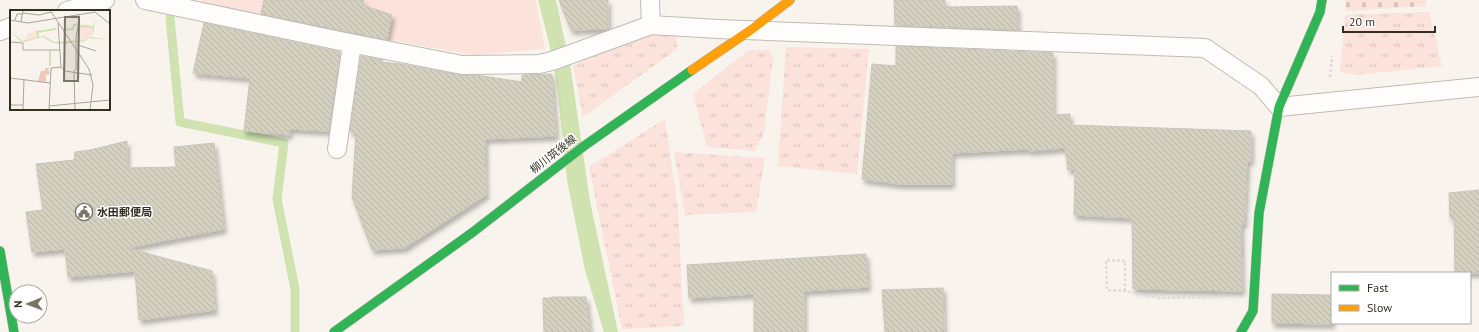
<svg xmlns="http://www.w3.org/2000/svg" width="1479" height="332" font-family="'PT Sans','Noto Sans JP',sans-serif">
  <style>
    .grass { fill: url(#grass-tufts) }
    .cemetery { fill: url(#cemetery-stones) }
    .green { fill: #fbe2da }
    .water { fill: #cfe2b0 }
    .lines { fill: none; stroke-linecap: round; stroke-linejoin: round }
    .stream { stroke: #cfe2b0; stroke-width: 9 }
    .building { fill: url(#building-back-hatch); stroke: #c8c5bc; filter: url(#shadow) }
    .lane-casing { stroke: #c0bbb3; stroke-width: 20 }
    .fast-casing { stroke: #c0bbb3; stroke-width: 10 }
    .slow-casing { stroke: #c0bbb3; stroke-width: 10 }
    .path { stroke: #dedcd9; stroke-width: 2.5; stroke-dasharray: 3 2; stroke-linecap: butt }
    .lane { stroke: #fefdfc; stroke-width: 18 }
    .fast { stroke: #30b455; stroke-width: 9 }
    .slow { stroke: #ff9f0a; stroke-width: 9 }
    .labels { text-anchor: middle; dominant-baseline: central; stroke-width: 3; stroke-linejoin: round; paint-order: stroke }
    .street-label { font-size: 11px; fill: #352e21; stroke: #fff }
    .poi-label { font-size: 11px; font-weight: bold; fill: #352e21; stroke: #fff; text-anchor: start }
    .inset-river { fill: none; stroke: #cfe2b0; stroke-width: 2 }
    .inset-road { fill: none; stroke: #aaa59b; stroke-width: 1 }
    .view { fill: #797368; fill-opacity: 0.15; stroke: #797368; stroke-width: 2 }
    .inset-edge { fill: none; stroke: #352e21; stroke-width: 2 }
  </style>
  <defs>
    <pattern id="grass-tufts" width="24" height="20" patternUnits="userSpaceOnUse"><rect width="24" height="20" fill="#fbe2da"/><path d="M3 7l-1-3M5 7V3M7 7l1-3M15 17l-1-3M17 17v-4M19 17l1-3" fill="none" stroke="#d8c2bb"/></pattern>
    <pattern id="cemetery-stones" width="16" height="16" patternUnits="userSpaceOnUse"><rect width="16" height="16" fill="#fbe2da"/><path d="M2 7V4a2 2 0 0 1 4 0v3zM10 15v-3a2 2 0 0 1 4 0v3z" fill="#d8c2bb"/></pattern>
    <pattern id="building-back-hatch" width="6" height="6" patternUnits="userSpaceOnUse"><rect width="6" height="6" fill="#d5d1c0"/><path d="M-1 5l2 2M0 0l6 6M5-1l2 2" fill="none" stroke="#b7b4a5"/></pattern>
    <filter id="shadow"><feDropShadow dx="2.5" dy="4.5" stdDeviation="2" flood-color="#0004"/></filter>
  </defs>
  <rect width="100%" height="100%" fill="#f8f4ed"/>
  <path class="grass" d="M1429,12L1442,66L1355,75L1340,72L1345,15Z
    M652,32H677V49L583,117L573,66L608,48Z
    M786,47L869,49L857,174L778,166Z
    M749,50H770L773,59L764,133L755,151L707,147L693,95L709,81Z
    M665,119L678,210L684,326L622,329L589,167Z
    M674,152L765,158L756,212L685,215Z"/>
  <path class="cemetery" d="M1345,0H1426V6L1346,11Z"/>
  <path class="green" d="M202,0H536L545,49L472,55L202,5Z"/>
  <path class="water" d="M538,0H556L571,70L590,201L618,332H604L585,270L567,180L557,86L549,43Z"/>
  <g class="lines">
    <path class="stream" d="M170,18L180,122L284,143L277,199L295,289V331"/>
  </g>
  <path class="building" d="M264,0H364L362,5L392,15L387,40L261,14Z
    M559,0H608V29L571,30Z
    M894,0H945V7L1017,6L1018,30L895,25Z
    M204,23L340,52L329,131L289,129L290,135L244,131L250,78L193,73Z
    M896,46L1053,53V115L1070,114V125L1251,131V161H1247L1244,224H1241L1242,291L1133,289L1132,218L1074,215L1075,169L1068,170L1065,148L1029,151L1028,149L952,153V184H899L862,179L872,64L896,66Z
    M361,56L383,60L382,62L401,64L460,75H476L522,82V75L552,74L556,136L485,139L486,195L404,248L372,250L352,197L356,132H350Z
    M127,141V168L176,167L174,147L214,143L224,229L127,248L212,271L215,310L139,320L135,271L68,277L65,249L32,252L26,212L43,210L36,164L74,160L75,152L90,150Z
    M1479,190V273H1455L1454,218H1450L1449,193Z
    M866,254L868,287L804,291V332H754V294L689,298L687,265Z
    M943,288L944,332H885L882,290Z
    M1272,294L1332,295V324L1272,323Z
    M552,297H586L590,332H544L543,298H550Z"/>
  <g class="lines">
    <defs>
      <path id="lane" d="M145,0L340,41L462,65L539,64L552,61L651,25L718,29L1205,48L1261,86L1279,107L1479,87
        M650,0L651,25
        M67,11L105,0
        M0,31L11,27
        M337,149L352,44"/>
      <path id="fast" d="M0,251L14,332
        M334,332L473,232L584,146L692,70
        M1241,332L1253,311L1259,213L1279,107L1320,12L1322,0"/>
      <path id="slow" d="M692,70L752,29L790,0"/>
    </defs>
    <use href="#lane" class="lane-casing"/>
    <use href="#fast" class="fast-casing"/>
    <use href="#slow" class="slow-casing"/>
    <path class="path" d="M1330,77L1332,56
      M1125,291V261L1106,260L1107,290L1125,291L1160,298L1227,297"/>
    <use href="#lane" class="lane"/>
    <use href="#fast" class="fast"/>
    <use href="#slow" class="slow"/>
  </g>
  <defs>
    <symbol id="civic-ring" viewBox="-11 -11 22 22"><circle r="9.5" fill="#fff" stroke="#797368" stroke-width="1.5"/><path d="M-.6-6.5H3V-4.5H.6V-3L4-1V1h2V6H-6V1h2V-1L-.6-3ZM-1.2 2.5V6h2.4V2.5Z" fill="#797368"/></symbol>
  </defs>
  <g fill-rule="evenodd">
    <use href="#civic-ring" x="74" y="202" width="20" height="20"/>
  </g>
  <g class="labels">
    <g class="street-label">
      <text transform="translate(553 154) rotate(-38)">柳川筑後線</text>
    </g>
    <g class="poi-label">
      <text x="97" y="212">水田郵便局</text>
    </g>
  </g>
  <g transform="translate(10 10)">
    <rect width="100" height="100" fill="#f8f4ed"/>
    <path d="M26,17L28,27L15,31L17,23L25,22Z" fill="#fbe2da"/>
    <path d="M35,58H40L38,59L40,64L36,65V72L28,71L31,61H35Z" fill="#f2c6b9"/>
    <path d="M75,14L82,18L81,27L67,31L69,16Z" fill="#fbe2da"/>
    <path d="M100,5L85,8L84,20L81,27L100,30L78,28L75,31L53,34L43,33L33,27L13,32L10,31L0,20L12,31L34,26L44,32L75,30L76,28L81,27L85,8Z" fill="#cfe2b0"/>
    <path class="inset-river" d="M70,16L84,17M55,20L63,19L64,15L68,14M28,27L27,22L46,19M40,56V41"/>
    <path class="inset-road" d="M40,0L79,59L83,75L80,100M85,2L100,14M13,3L29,5L41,2M0,10L18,13L85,2M5,10L7,4H13M11,12L13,0M48,13L51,57M0,32L13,33V40H50M68,35L86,41M0,68L40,73M0,95H13M39,96L100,90M13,100L14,69M39,100L41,58L51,57L55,61L82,65M65,100L64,62L66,59V27L69,12L68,5"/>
    <path class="view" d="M55,7H69L68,71H54Z"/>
    <rect width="100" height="100" class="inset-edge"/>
  </g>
  <rect x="1331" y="272" width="140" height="52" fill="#ffffff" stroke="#aeaba6"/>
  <rect x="1339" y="285" width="20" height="6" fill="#30b455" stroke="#aeaba6"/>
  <text x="1367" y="292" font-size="12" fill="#352e21">Fast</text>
  <rect x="1339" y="305" width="20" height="6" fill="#ff9f0a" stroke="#aeaba6"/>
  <text x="1367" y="312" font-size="12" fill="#352e21">Slow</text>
  <g transform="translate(28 304) rotate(269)"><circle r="19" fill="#ffffff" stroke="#aeaba6"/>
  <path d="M0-3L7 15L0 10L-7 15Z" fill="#797368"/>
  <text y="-6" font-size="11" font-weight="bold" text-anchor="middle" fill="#352e21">N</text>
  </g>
  <path d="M1343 26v6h92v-6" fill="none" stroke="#352e21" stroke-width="2"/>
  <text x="1349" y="26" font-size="12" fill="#352e21" stroke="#ffffff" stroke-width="3" paint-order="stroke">20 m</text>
</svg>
